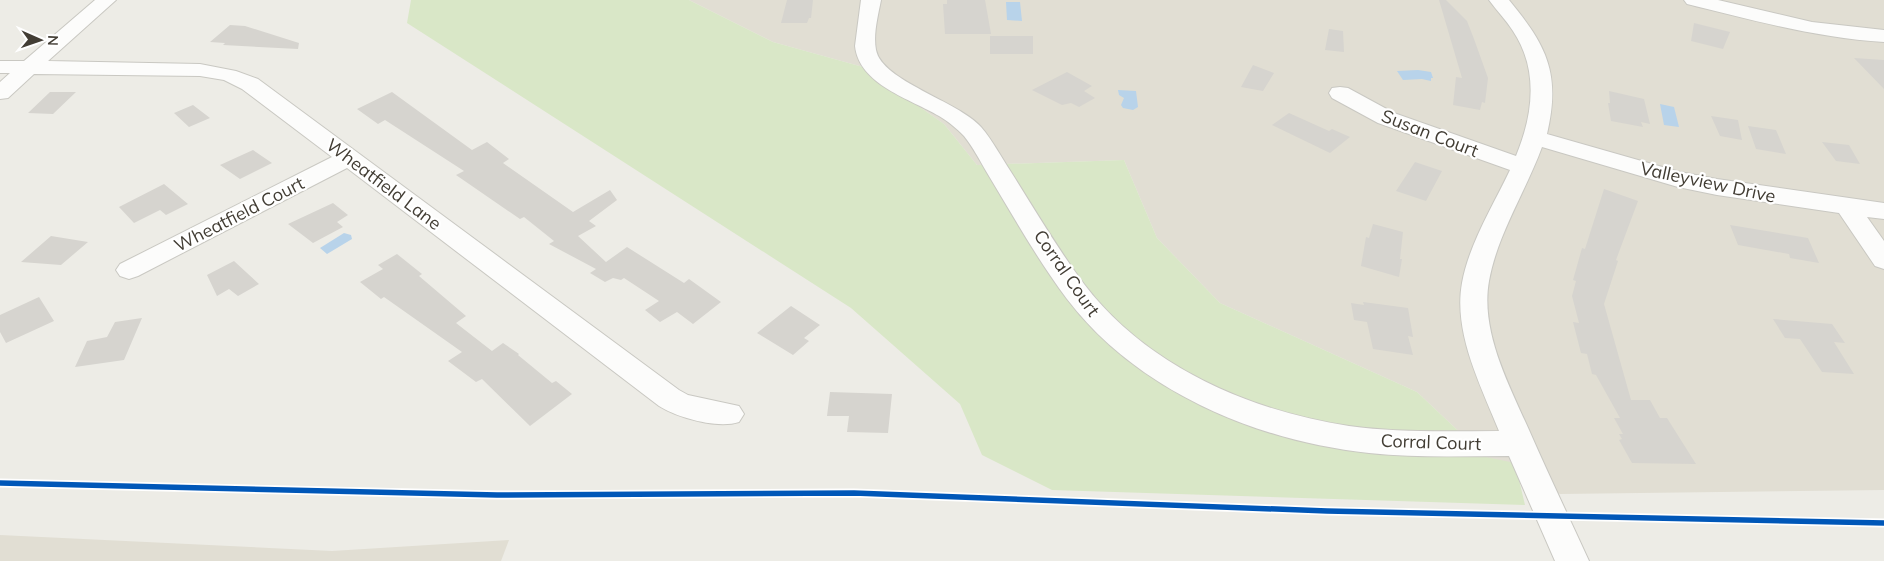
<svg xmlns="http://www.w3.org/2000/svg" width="1884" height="561" font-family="Mulish,sans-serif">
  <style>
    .residential { fill: #e1ded3 }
    .green { fill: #d9e7c7 }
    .water { fill: #b8d3ea }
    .building { fill: #d6d4cf }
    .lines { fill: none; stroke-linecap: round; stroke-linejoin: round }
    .minor-casing { stroke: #c9c8c2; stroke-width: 2 }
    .minor { fill: #fcfcfb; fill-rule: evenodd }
    .cycleway-casing { stroke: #fff; stroke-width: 9 }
    .cycleway { stroke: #0057b8; stroke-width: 5.5 }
    .labels { text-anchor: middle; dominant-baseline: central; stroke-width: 4.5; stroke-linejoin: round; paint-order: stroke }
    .street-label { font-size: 18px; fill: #423d34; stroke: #fff }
  </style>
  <rect width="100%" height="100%" fill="#edece6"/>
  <path class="residential" d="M689,0H1884V490L1560,494L1486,457L1417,392L1220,303L1157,238L1124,160L977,165L944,124L863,67L773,42Z
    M0,535L332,551L509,540L501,561H0Z"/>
  <path class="green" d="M411,0H689L773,42L863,67L944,124L977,165L1124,160L1157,238L1220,303L1417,392L1486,457L1515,463L1525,505L1052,490L982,455L960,404L851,308L407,23Z"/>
  <path class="water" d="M1006,2H1020L1022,21L1007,20Z
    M1418,70L1431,72L1433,78H1431V81L1422,79L1403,80L1397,71Z
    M1118,90L1136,91L1138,107L1133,110L1123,108L1121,105L1124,98L1119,95Z
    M1660,104L1674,107L1679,127L1664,125Z
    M344,233L351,235L352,239L327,254L320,248Z"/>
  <path class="building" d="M787,0H813L811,18H809L807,23H781Z
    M947,0H985L991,34H945L943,4H947Z
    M1439,0H1446L1467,21L1474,39L1488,78L1485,103L1482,102L1480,110L1453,105L1456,77L1462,78Z
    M1694,23L1730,32L1723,49L1691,41Z
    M230,25L245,26L299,43L298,49L223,45L225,43L210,42Z
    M1329,29L1343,31L1344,52L1325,50Z
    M990,36H1033V54H990Z
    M1854,58L1884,60V89Z
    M1253,65L1274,73L1263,91L1241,87Z
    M1067,72L1092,86L1084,91L1095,98L1079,107L1071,103L1062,105L1032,90Z
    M1609,91L1644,99L1650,124L1641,122L1643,127L1611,121L1608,103H1610Z
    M50,92H76L53,114L28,113Z
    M392,92L472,150L487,142L509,159L503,163L573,212L610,190L617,200L589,221L596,226L578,236L606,262L627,247L684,283L689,279L721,302L693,324L677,312L660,322L645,310L659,301L624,278L621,280L613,278L605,282L590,273L596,269L549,244L554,241L524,217L520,219L456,175L464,171L385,120L378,124L357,109Z
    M193,105L210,118L189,127L174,113Z
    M1289,113L1329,131L1332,129L1350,137L1330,153L1272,125Z
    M1711,116L1738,120L1742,140L1720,136Z
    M1748,126L1776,130L1786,154L1756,149Z
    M1822,142L1849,145L1860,164L1836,161Z
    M253,150L272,163L240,179L220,165Z
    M1415,162L1442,171L1426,201L1396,191Z
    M164,184L188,204L166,215L160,210L134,223L119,207Z
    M1604,189L1638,201L1616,260L1618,261L1604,304L1631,400H1650L1660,418H1667L1696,464L1632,463L1619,440L1622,439L1619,434H1623L1614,418H1620L1596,375L1592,374L1587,354L1581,353L1573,322L1579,323L1572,296L1576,281L1573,280L1582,248L1585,249Z
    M333,203L348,215L337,222L343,227L313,243L288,224Z
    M1373,224L1403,232L1400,259H1402L1399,277L1361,266L1366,237L1369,238Z
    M1730,225L1808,238L1819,263L1790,258L1789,254L1738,245Z
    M51,236L88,242L61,265L21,262Z
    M397,254L422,274L419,276L466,316L456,323L492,351L503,343L519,354L518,355L552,383L556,381L572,394L530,426L482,379L476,382L448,361L462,352L384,297L381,299L360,282L383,269L378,265Z
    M234,261L259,284L238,296L229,289L217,296L207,275Z
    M39,297L54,321L6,343L0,332V315Z
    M1363,302L1408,308L1413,337L1408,336L1413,355L1373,349L1367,322L1354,320L1351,303L1364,305Z
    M791,306L820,325L804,338L809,341L793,355L757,333Z
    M142,318L124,360L75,367L87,341L107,337L115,322Z
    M1773,319L1832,324L1845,343L1834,342L1854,374L1822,372L1800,339L1785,338Z
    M830,392L892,394L888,433L847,432L849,416H827Z"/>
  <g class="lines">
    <defs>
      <path id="minor" d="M95,0H116L48,61L200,64L236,71L258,79L679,390L688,395L739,406L744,414L739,422C718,429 678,418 659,406L347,168L138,276L129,279L120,276L116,270L120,264L332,157L242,89L224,80L200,76L34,74L8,98L0,99V82L10,73H0V61H24Z
        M861,0H881C878,16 873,34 876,50C882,81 958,101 981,127C993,141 1001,157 1011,172C1035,210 1057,248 1084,284C1146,366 1250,411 1349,426C1399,433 1449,431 1499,431C1481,386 1453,333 1462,283C1469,244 1493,206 1510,170L1378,123L1332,98L1329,93L1332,88L1340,87L1348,88L1394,113L1516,156C1533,115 1539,70 1513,31C1506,20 1497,11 1489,0H1509C1547,46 1561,74 1547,134L1680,172L1717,179L1884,203V219L1867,217L1884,241V269L1875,266L1839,213L1717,195L1678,187L1542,147C1526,191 1497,235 1489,281C1480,331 1509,385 1529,430C1548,474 1569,517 1589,561H1555L1509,456C1463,456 1416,458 1369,453C1257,441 1137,391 1067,299C1037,259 1012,214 986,171C979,159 973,147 964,136C956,128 949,122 939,116C911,99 859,85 855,46Z
        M1684,0H1718L1812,22L1884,30V42C1817,38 1752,20 1687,4Z"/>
    </defs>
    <use href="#minor" class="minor-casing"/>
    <use href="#minor" class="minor"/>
    <defs>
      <path id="cycleway" d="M0,483L497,495L854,493L1327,511L1884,523"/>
    </defs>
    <use href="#cycleway" class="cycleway-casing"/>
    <use href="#cycleway" class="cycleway"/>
  </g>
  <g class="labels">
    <g class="street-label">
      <text transform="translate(1430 133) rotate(21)">Susan Court</text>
      <text transform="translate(1708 182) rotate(12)">Valleyview Drive</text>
      <text transform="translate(384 184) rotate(37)">Wheatfield Lane</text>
      <text transform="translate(239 214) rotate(-27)">Wheatfield Court</text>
      <text transform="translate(1067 273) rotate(55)">Corral Court</text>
      <text transform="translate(1431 442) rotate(2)">Corral Court</text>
    </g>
  </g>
  <g transform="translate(40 40) rotate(92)" stroke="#ffffff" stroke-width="4" paint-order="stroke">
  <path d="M0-4L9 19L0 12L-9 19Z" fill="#423d34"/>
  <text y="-8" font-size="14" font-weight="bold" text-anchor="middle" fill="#423d34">N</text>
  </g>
</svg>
